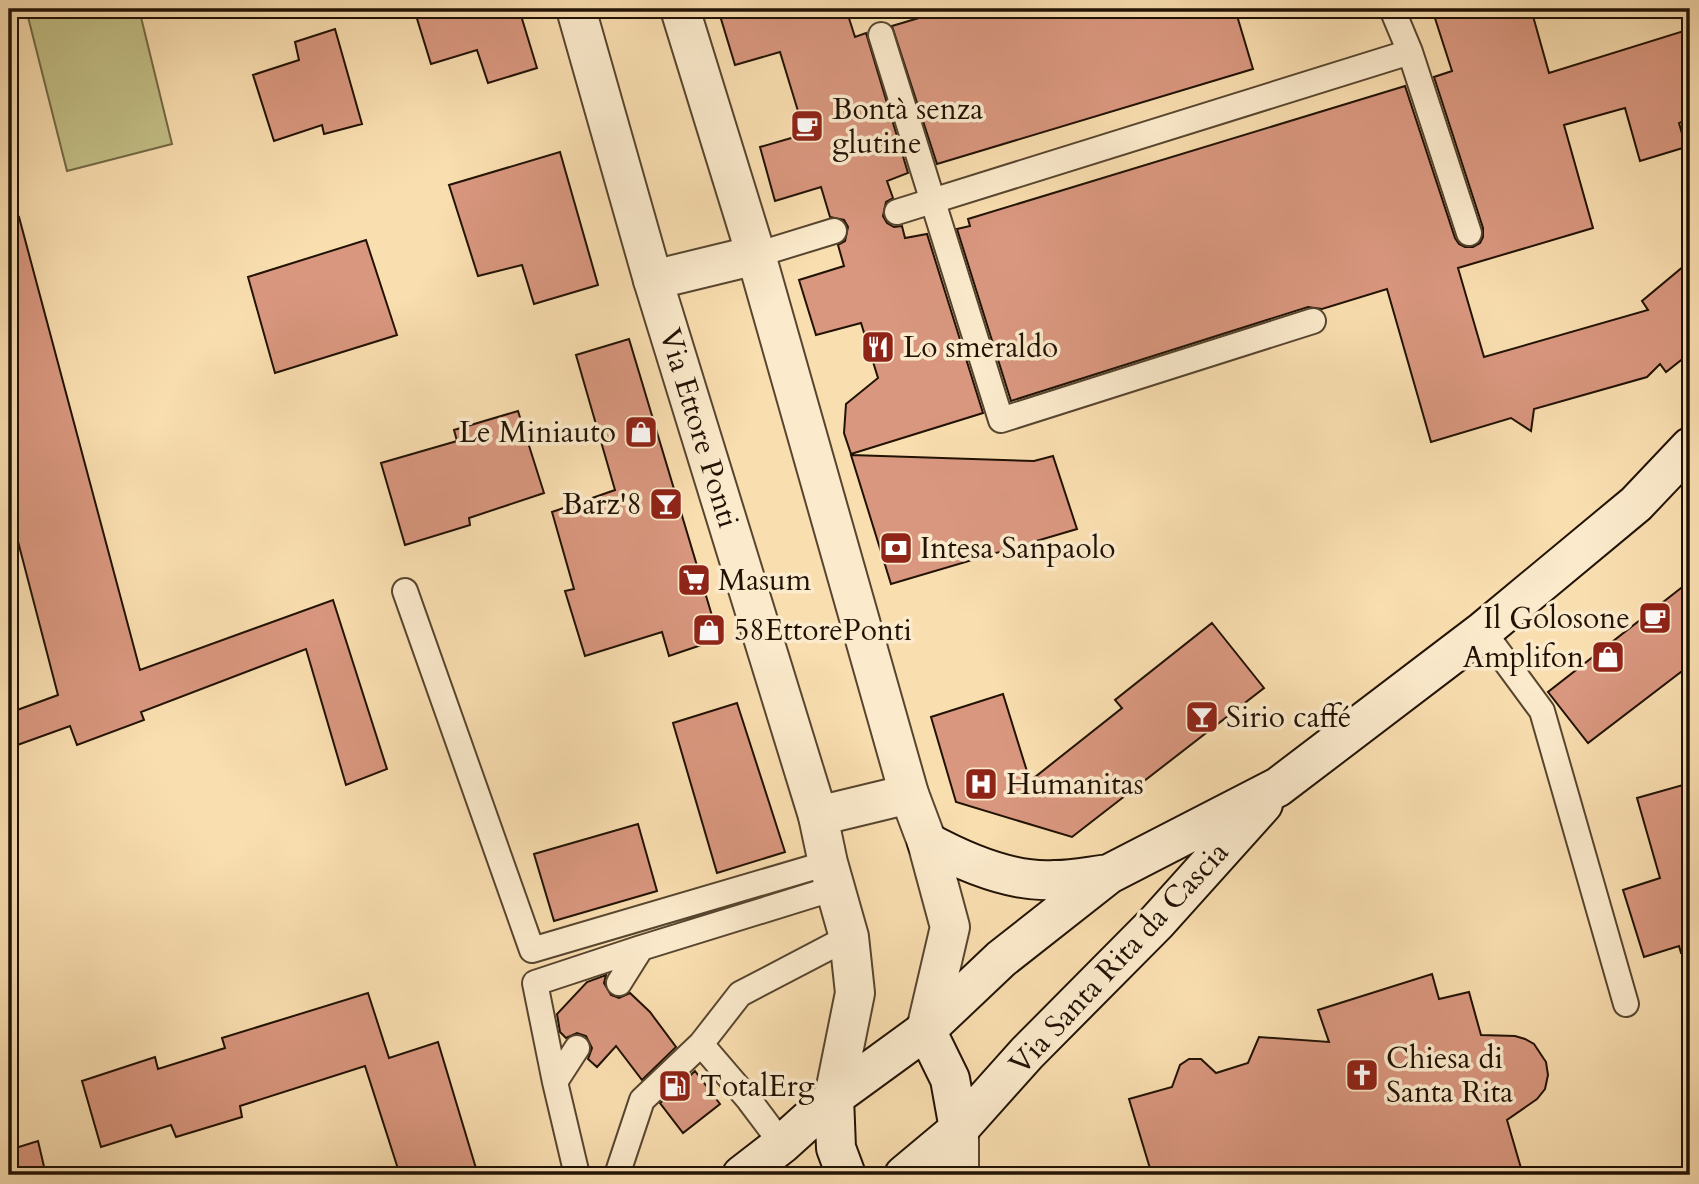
<svg xmlns="http://www.w3.org/2000/svg" width="1699" height="1184" font-family="Cardo,serif">
  <style>
    .green { fill: #c3c087; stroke: #726946; stroke-width: 2 }
    .building { fill: #d9977f; stroke: #211204; stroke-width: 2 }
    .lines { fill: none; stroke-linecap: round; stroke-linejoin: round }
    .service-casing { stroke: #57452f; stroke-width: 28 }
    .minor-casing { stroke: #57452f; stroke-width: 42 }
    .tertiary-casing { stroke: #57452f; stroke-width: 42 }
    .secondary-casing { stroke: #211204; stroke-width: 42 }
    .service { stroke: #fbeacc; stroke-width: 24 }
    .minor { stroke: #fbeacc; stroke-width: 38 }
    .tertiary { stroke: #fbeacc; stroke-width: 38 }
    .secondary { stroke: #fbeacc; stroke-width: 38 }
    .labels { text-anchor: middle; dominant-baseline: central; stroke-width: 7; stroke-linejoin: round; paint-order: stroke }
    .poi-label { font-size: 30px; fill: #211204; stroke: #fbeacc; text-anchor: start }
    .street-label { font-size: 30px; fill: #211204; stroke: #fbeacc }
  </style>
  <rect width="100%" height="100%" fill="#f9deb0"/>
  <filter id="stains"><feTurbulence type="fractalNoise" baseFrequency=".00286" numOctaves="4"/><feColorMatrix values="0 0 0 0 .2 0 0 0 0 .09 0 0 0 0 .02 0 0 0 .5 -.17"/></filter>
  <radialGradient id="worn" r=".72"><stop offset=".6" stop-color="#630" stop-opacity="0"/><stop offset="1" stop-color="#630" stop-opacity=".3"/></radialGradient>
  <path class="green" d="M26,9H139L172,144L67,171Z"/>
  <path class="building" d="M414,9H519L537,68L488,83L477,50L431,64Z
    M718,9H846L855,37L866,33L908,173L887,181L893,198L886,202L883,216L887,223L894,227L902,226L905,238L927,234L983,413L851,454L844,433L846,404L878,378L861,323L816,335L799,280L844,266L838,245L845,241L848,227L844,220L830,217L821,187L775,201L760,147L805,134L780,52L735,65Z
    M949,9H1235L1253,69L937,164L892,26Z
    M1432,9H1531L1549,73L1690,29V119L1679,123L1686,147L1640,161L1625,108L1564,125L1593,228L1458,268L1484,357L1648,310L1642,301L1690,261V353L1666,372L1660,364L1647,377L1534,409L1531,431L1511,418L1431,442L1387,289L1322,309L1308,307L1011,401L957,229L970,226L968,219L1405,86L1455,238L1459,244L1465,247H1473L1480,243L1483,237V228L1434,77L1452,71Z
    M335,29L362,124L324,134L322,125L274,141L253,75L299,60L295,42Z
    M560,152L598,285L534,304L522,265L478,276L449,185Z
    M19,217L140,670L333,600L387,769L346,785L306,649L141,712L144,720L77,745L70,726L9,748V713L58,695L9,507V219Z
    M366,240L397,335L275,373L248,277Z
    M629,339L719,639L669,656L662,632L585,656L565,591L574,589L552,512L615,490L576,355Z
    M518,411L544,493L469,518L470,525L405,545L381,463L457,441L454,430Z
    M851,455L1034,461L1053,456L1077,529L891,584Z
    M1690,581V665L1588,743L1548,692Z
    M1212,623L1264,688L1072,837L956,802L931,717L1003,694L1030,781L1122,708L1115,700Z
    M737,703L785,852L717,873L673,723Z
    M1690,783V952L1681,953L1679,946L1644,957L1623,890L1660,878L1637,798Z
    M638,824L657,891L554,921L534,854Z
    M1432,974L1439,999L1469,992L1481,1035L1515,1036L1525,1039L1534,1044L1546,1062L1548,1075L1545,1089L1537,1099L1507,1120L1523,1175H1152L1129,1099L1172,1087L1180,1065L1189,1059H1201L1216,1073L1248,1063L1259,1037L1329,1042L1318,1010Z
    M606,975L604,983L611,995L619,998L630,993L650,1012L676,1047L642,1080L616,1046L597,1067L588,1059L592,1048L586,1036L577,1033L566,1038L560,1032L557,1014L587,982Z
    M368,993L389,1058L438,1042L478,1175H400L365,1066L240,1106L242,1117L176,1137L171,1125L101,1147L82,1081L155,1057L158,1069L225,1048L222,1038Z
    M695,1071L720,1104L683,1133L660,1103Z
    M38,1141L46,1175H9V1150Z"/>
  <g class="lines">
    <defs>
      <path id="service" d="M1392,9L1410,52L1469,233
        M881,35L1001,420L1313,321
        M897,212L1410,52
        M756,255L834,231
        M405,591L532,950L828,863
        M1483,631L1542,711L1626,1004
        M619,983L641,948L835,888
        M701,1044L749,1100L782,1144
        M577,1048L555,1082L577,1175
        M555,1082L535,983L641,948
        M617,1175L642,1100L701,1044L740,994L849,937"/>
      <path id="minor" d="M653,280L756,255
        M818,816L909,794"/>
      <path id="tertiary" d="M576,9L653,280L818,816L828,863L849,937L855,993L834,1097
        M680,9L756,255L909,794L927,842L950,927L926,1030
        M959,1129V1175"/>
      <path id="secondary" d="M927,842C964,862 1012,883 1055,880C1073,880 1091,876 1109,874
        M926,1030L950,1079L959,1129
        M834,1097L836,1148L846,1175
        M742,1175L782,1144L834,1097L926,1030L1001,959L1109,874L1278,787L1483,631L1636,504L1690,447
        M904,1175L959,1129L1027,1053L1157,922L1263,804"/>
    </defs>
    <use href="#service" class="service-casing"/>
    <use href="#minor" class="minor-casing"/>
    <use href="#tertiary" class="tertiary-casing"/>
    <use href="#secondary" class="secondary-casing"/>
    <use href="#service" class="service"/>
    <use href="#minor" class="minor"/>
    <use href="#tertiary" class="tertiary"/>
    <use href="#secondary" class="secondary"/>
  </g>
  <defs>
    <symbol id="cafe-square" viewBox="-11 -11 22 22"><rect x="-9" y="-9" width="18" height="18" rx="4" fill="#8f2418" stroke="#fbeacc"/><path d="M-5.5-4.5H6V0H3Q3 3.5 0 3.5H-2.5Q-5.5 3.5-5.5 0ZM3-3.2v2h1.7v-2ZM-6 4.5H4V6H-6Z" fill="#fff"/></symbol>
    <symbol id="restaurant-square" viewBox="-11 -11 22 22"><rect x="-9" y="-9" width="18" height="18" rx="4" fill="#8f2418" stroke="#fbeacc"/><path d="M-5-6h1v4h1v-4h1v4h1v-4h1v5L-1.5 .5V6h-2V.5L-5-1ZM5-6V6H3V1.5H1.5Q1.5-4 5-6Z" fill="#fff"/></symbol>
    <symbol id="shop-square" viewBox="-11 -11 22 22"><rect x="-9" y="-9" width="18" height="18" rx="4" fill="#8f2418" stroke="#fbeacc"/><path d="M-5-2.5h2.3a2.7 3.5 0 0 1 5.4 0H5L5.5 6h-11ZM-1.5-2.5h3a1.5 2.3 0 0 0-3 0Z" fill="#fff"/></symbol>
    <symbol id="bar-square" viewBox="-11 -11 22 22"><rect x="-9" y="-9" width="18" height="18" rx="4" fill="#8f2418" stroke="#fbeacc"/><path d="M-6-5H6L.8 .8V4.5H3.5V6h-7V4.5H-.8V.8Z" fill="#fff"/></symbol>
    <symbol id="bank-square" viewBox="-11 -11 22 22"><rect x="-9" y="-9" width="18" height="18" rx="4" fill="#8f2418" stroke="#fbeacc"/><path d="M-6-4H6V4H-6ZM0-2.3a2.3 2.3 0 1 0 0 4.6a2.3 2.3 0 1 0 0-4.6Z" fill="#fff"/></symbol>
    <symbol id="supermarket-square" viewBox="-11 -11 22 22"><rect x="-9" y="-9" width="18" height="18" rx="4" fill="#8f2418" stroke="#fbeacc"/><path d="M-6-5.5h2.5l.6 2H6L4.5 2H-2.5L-4.4-4H-6ZM-1.5 3.2a1.3 1.3 0 1 0 .1 0ZM3 3.2a1.3 1.3 0 1 0 .1 0Z" fill="#fff"/></symbol>
    <symbol id="hospital-square" viewBox="-11 -11 22 22"><rect x="-9" y="-9" width="18" height="18" rx="4" fill="#8f2418" stroke="#fbeacc"/><path d="M-5-5h3v3.5h4V-5h3V5h-3V1.5h-4V5h-3Z" fill="#fff"/></symbol>
    <symbol id="church-square" viewBox="-11 -11 22 22"><rect x="-9" y="-9" width="18" height="18" rx="4" fill="#8f2418" stroke="#fbeacc"/><path d="M-1.2-6h2.4v3.5h3.3v2.4h-3.3V6h-2.4V-.1h-3.3v-2.4h3.3Z" fill="#fff"/></symbol>
    <symbol id="fuel-square" viewBox="-11 -11 22 22"><rect x="-9" y="-9" width="18" height="18" rx="4" fill="#8f2418" stroke="#fbeacc"/><path d="M-5.5-6h7V0h2V4h1.3V-2.5L3-4.5l.8-.8L6-3V5H2.5V1h-1V6h-7ZM-4.2-4.7v3.2H.2V-4.7Z" fill="#fff"/></symbol>
  </defs>
  <g fill-rule="evenodd">
    <use href="#cafe-square" x="788" y="107" width="38" height="38"/>
    <use href="#restaurant-square" x="859" y="328" width="38" height="38"/>
    <use href="#shop-square" x="622" y="413" width="38" height="38"/>
    <use href="#bar-square" x="647" y="485" width="38" height="38"/>
    <use href="#bank-square" x="877" y="529" width="38" height="38"/>
    <use href="#supermarket-square" x="675" y="561" width="38" height="38"/>
    <use href="#cafe-square" x="1636" y="599" width="38" height="38"/>
    <use href="#shop-square" x="690" y="611" width="38" height="38"/>
    <use href="#shop-square" x="1589" y="638" width="38" height="38"/>
    <use href="#bar-square" x="1183" y="698" width="38" height="38"/>
    <use href="#hospital-square" x="962" y="765" width="38" height="38"/>
    <use href="#church-square" x="1343" y="1056" width="38" height="38"/>
    <use href="#fuel-square" x="656" y="1067" width="38" height="38"/>
  </g>
  <g class="labels">
    <g class="poi-label">
      <text x="832" y="109">Bontà senza<tspan x="832" dy="34">glutine</tspan></text>
      <text x="903" y="347">Lo smeraldo</text>
      <text x="616" y="432" text-anchor="end">Le Miniauto</text>
      <text x="642" y="504" text-anchor="end">Barz'8</text>
      <text x="920" y="548">Intesa Sanpaolo</text>
      <text x="718" y="580">Masum</text>
      <text x="1630" y="618" text-anchor="end">Il Golosone</text>
      <text x="734" y="630">58EttorePonti</text>
      <text x="1584" y="657" text-anchor="end">Amplifon</text>
      <text x="1226" y="717">Sirio caffé</text>
      <text x="1006" y="784">Humanitas</text>
      <text x="1386" y="1058">Chiesa di<tspan x="1386" dy="34">Santa Rita</tspan></text>
      <text x="700" y="1086">TotalErg</text>
    </g>
    <g class="street-label">
      <text transform="translate(699 428) rotate(73)">Via Ettore Ponti</text>
      <text transform="translate(1119 958) rotate(-47)">Via Santa Rita da Cascia</text>
    </g>
  </g>
  <rect width="1699" height="1184" fill="none" stroke="#f9deb0" stroke-width="35"/>
  <rect x="10" y="10" width="1678" height="1163" fill="none" stroke="#211204" stroke-width="3.5"/>
  <rect x="18" y="18" width="1664" height="1149" fill="none" stroke="#211204" stroke-width="2"/>
  <rect width="100%" height="100%" filter="url(#stains)"/>
  <rect width="100%" height="100%" fill="url(#worn)"/>
</svg>
